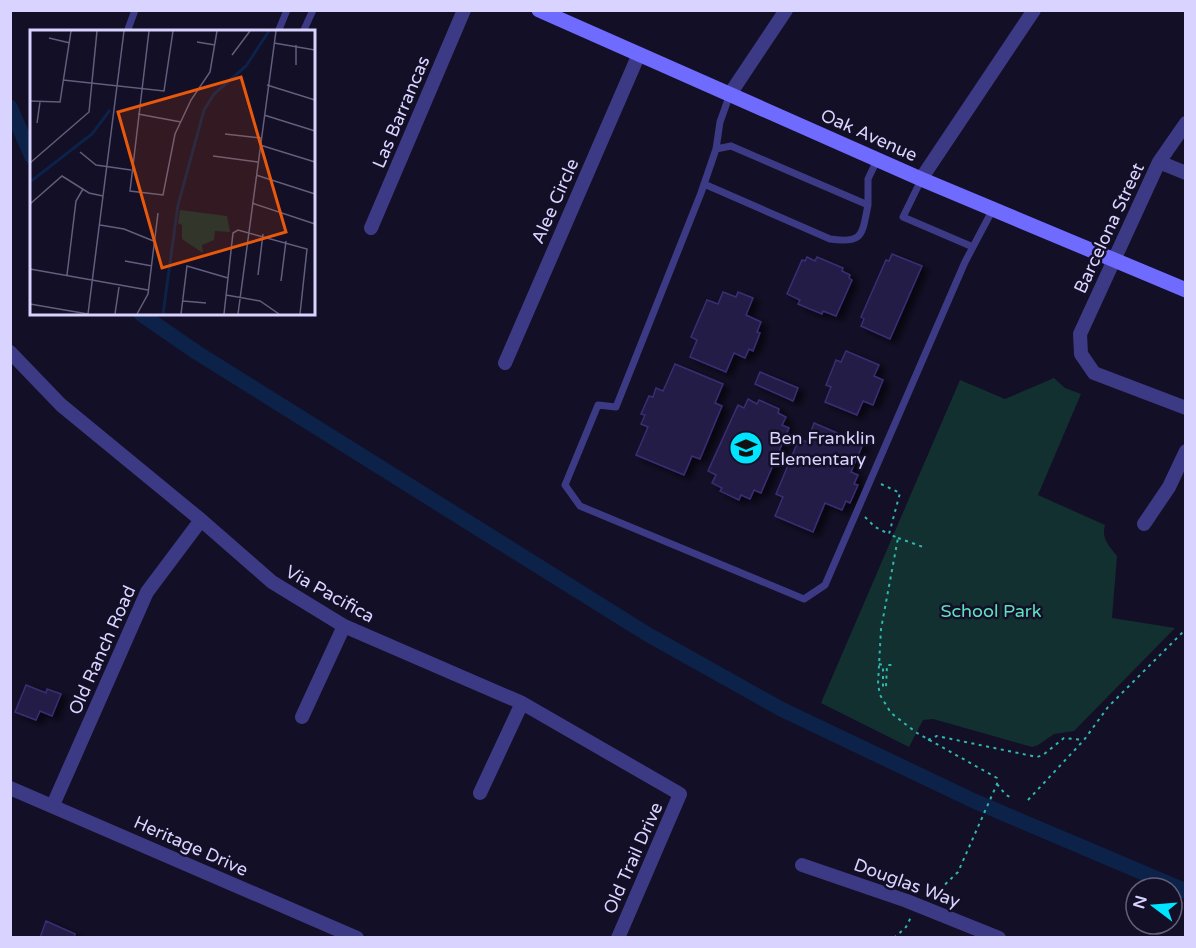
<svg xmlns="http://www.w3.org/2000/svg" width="1196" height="948" font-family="'Varela Round',sans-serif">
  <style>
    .green { fill: #12302f }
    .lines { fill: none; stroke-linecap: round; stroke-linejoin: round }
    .canal { stroke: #0c2248; stroke-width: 15 }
    .building { fill: #241b47; stroke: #3b2d73; stroke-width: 1.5; filter: url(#shadow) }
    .path { stroke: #2fb8b0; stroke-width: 2; stroke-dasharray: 3 4.5; stroke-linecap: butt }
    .lane { stroke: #3d3a85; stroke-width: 7 }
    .street { stroke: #3d3a85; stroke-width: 14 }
    .secondary { stroke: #6f6bff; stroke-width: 15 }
    .labels { text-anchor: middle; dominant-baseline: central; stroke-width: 5; stroke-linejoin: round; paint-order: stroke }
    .street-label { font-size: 18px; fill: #d9d4ff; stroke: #130f26 }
    .poi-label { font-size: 18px; fill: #d9d4ff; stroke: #130f26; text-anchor: start }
    .park-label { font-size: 18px; fill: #5fe0c0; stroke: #130f26 }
    .inset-river { fill: none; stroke: #0c2248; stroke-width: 3 }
    .inset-road { fill: none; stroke: #625e7d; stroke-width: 1.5 }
    .view { fill: #e8590c; fill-opacity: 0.15; stroke: #e8590c; stroke-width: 3 }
    .inset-edge { fill: none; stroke: #d9d4ff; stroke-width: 3 }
  </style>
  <defs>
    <filter id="shadow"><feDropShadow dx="6" dy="4" stdDeviation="3" flood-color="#0009"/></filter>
  </defs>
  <rect width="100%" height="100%" fill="#130f26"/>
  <path class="green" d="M1054,378L1065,388L1081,394L1038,495L1105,525C1101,538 1109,546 1117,556L1112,618L1175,628L1074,731L1054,734L1038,745L1032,747L933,719L923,720L909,747L821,703L960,380L1005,399Z"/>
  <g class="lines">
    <path class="canal" d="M10,107L32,157
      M141,314L196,352L647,634L781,709L974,801L1186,891"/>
  </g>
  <path class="building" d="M892,254L922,266L890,339L861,326L864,319L861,317L886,260L889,261Z
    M807,257L815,261L817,257L843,268L842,271L850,275L849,278L852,280L836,316L823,311L822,314L798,304L800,300L787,294L802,260L805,261Z
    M723,292L736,297L738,292L753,298L746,315L761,322L757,332L760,333L753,351L749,349L745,358L734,353L726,372L690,357L697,340L691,337L707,300L718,304Z
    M846,351L879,365L874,376L883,380L873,405L863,401L857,415L825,402L831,387L826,385L836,360L841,362Z
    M675,364L723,384L715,403L722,406L700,459L692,456L684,475L636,455L648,427L641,424L645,415L641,414L649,396L653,397L656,388L663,391Z
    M760,372L798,388L793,401L755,384Z
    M748,399L757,404L759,400L779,409L778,413L786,417L782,425L789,428L761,493L754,490L750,499L741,495L739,500L720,491L722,488L712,483L716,475L708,471L738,405L744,408Z
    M814,423L863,444L851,472L858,475L854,484L858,485L850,503L846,501L842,510L825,503L813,532L775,516L783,497L776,494L799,439L807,442Z
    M26,685L46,693L47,689L61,694L52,716L40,711L36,720L15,712Z
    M46,921L75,934L74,938H40Z"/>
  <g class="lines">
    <path class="path" d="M881,484L900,493L889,534L898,538L881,629L878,684L880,695L891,713L917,733L997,778V784L958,872L932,897
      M865,517L875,527L889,534
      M898,538L926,548
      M879,664L883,665V687H886L887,665H894
      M928,740L937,736L1037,757L1043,755L1064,738L1083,740
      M997,784L1006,795L1012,798
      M1028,800L1084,740L1108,707L1186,629
      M894,938L906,927L911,917"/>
    <path class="lane" d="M127,32L135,10
      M278,32L287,10
      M303,32L313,10
      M730,94L720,122L716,149L731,146L868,205V179L877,160
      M716,149L701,193L616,407L598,405L565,485L580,506L804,599L825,585L965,262L993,209
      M921,180L903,217L973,247
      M704,184L830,239C864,244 862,234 868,205"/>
    <path class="street" d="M730,94L786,10
      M1186,123L1159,162L1080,334L1081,354L1094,373L1186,408
      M1159,162L1186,173
      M921,179L1034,10
      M371,228L464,10
      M10,352L61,405L201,520L272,582L344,626L522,703L680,794L618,938
      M505,363L639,54
      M1144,524L1169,487L1186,451
      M302,717L344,626
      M10,788L357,938
      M480,793L522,703
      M53,805L147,592L201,520
      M802,865L907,901L999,938"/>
    <path class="secondary" d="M539,10L921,179L1186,290"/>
  </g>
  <defs>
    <symbol id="school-disc" viewBox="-11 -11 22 22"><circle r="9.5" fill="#00e5ff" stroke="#130f26"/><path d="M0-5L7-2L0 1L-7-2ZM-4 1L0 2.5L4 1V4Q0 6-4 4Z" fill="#111"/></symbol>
  </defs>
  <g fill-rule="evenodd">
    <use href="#school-disc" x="727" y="429" width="38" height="38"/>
  </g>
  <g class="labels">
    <g class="street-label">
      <text transform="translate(401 112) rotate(-67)">Las Barrancas</text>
      <text transform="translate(869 135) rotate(24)">Oak Avenue</text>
      <text transform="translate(555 201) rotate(-66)">Alee Circle</text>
      <text transform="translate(1109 228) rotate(-65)">Barcelona Street</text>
      <text transform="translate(330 594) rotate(29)">Via Pacifica</text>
      <text transform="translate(102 650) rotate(-66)">Old Ranch Road</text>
      <text transform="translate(191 846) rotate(24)">Heritage Drive</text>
      <text transform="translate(633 858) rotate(-66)">Old Trail Drive</text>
      <text transform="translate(907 883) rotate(20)">Douglas Way</text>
    </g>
    <g class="poi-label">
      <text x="769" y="438">Ben Franklin<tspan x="769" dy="21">Elementary</tspan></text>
    </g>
    <g class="park-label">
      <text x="991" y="611">School Park</text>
    </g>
  </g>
  <g transform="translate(30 30)">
    <rect width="285" height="285" fill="#130f26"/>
    <path d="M150,180L197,186L200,202L185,201L184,210L172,215L173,223L152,209V195L148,193Z" fill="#12302f"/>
    <path class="inset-river" d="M0,152L62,104L80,80M133,284L148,175L174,80L184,64L216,36L239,1"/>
    <path class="inset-road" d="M119,1L100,161L133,165L145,104L161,70L180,42L187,1M19,8L40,13M167,12L185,15M244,13L285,20M202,25L220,1M266,35V15M33,50L134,61L143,1M237,55L285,70M0,71L30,72L41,1M108,84L151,92M234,85L285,101M7,93L10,72M195,104L231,108M230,115L285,132M50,122L66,135L101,140M183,126L228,132M0,133L59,82L67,1M226,145L285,164M222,173L285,194M0,174L32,146L59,163L73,166M70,195L94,199L126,212M95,231L122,236M0,239L118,260M37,245L46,171L53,159M228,245L233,204M251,251L256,211M196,265L230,271L249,284M153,271L176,273M0,274L58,284M58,284L94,1M85,284L89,257M107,284L118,264L128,183M151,284L157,236L198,248M194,284L203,203L208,200L277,219L270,284M208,284L246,1"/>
    <path class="view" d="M211,47L256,202L132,238L88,82Z"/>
    <rect width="285" height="285" class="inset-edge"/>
  </g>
  <rect width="1196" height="948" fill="none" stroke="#d9d4ff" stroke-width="24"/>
  <g transform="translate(1154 906) rotate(286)"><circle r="28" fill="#130f26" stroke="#625e7d" stroke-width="1.5"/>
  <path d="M0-4.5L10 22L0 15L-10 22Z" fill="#00e5ff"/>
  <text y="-9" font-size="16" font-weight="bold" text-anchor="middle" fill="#d9d4ff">N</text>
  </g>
</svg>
